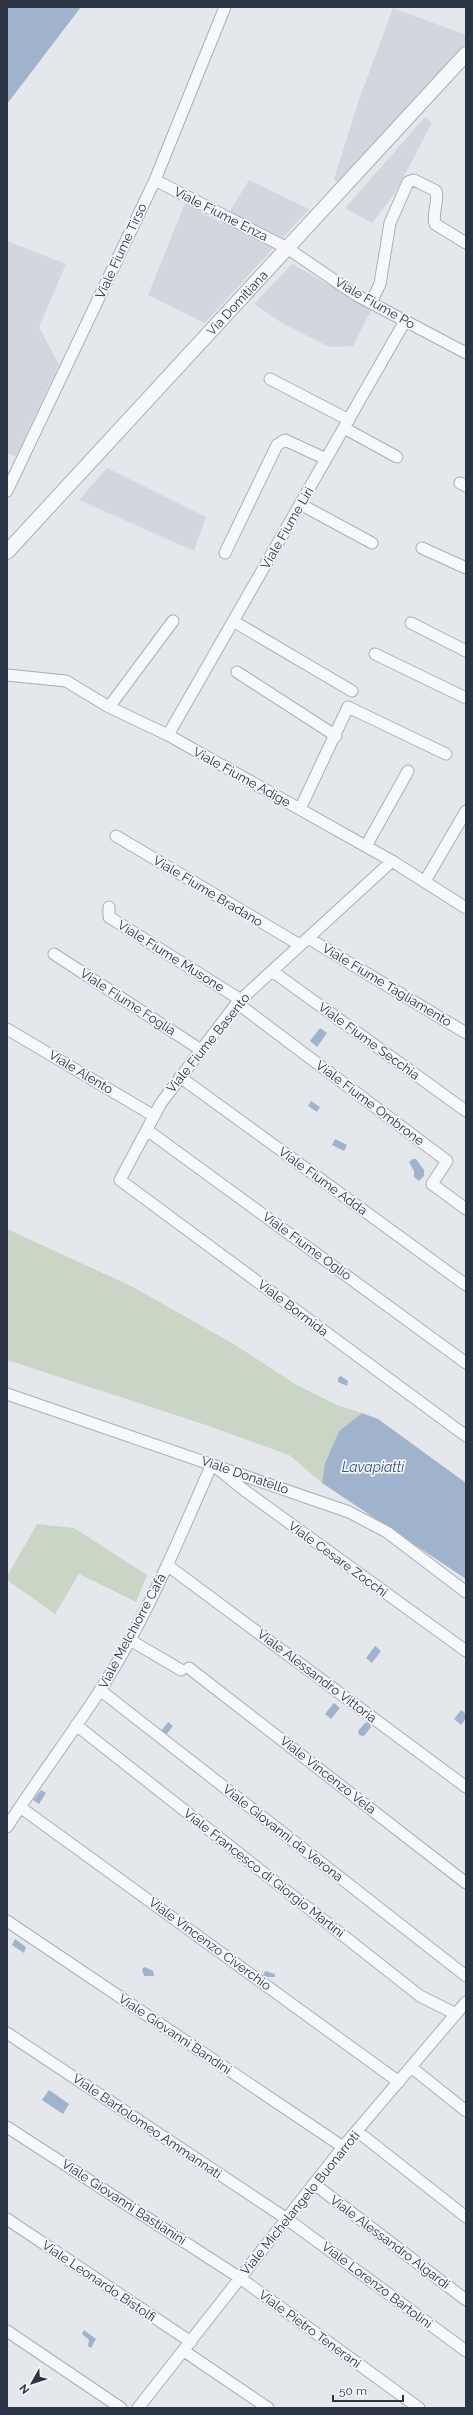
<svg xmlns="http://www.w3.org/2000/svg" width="473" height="2415" font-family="Raleway,sans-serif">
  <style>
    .built { fill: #d2d6de }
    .green { fill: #c9d6c5 }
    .water { fill: #9fb4cc }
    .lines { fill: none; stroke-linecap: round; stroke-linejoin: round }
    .minor-casing { stroke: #a9aeb7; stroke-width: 13 }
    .tertiary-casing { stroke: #a9aeb7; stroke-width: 16 }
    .minor { stroke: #f7f8fa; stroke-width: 11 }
    .tertiary { stroke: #f7f8fa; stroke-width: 14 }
    .labels { text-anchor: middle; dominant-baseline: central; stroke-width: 3.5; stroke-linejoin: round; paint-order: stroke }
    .street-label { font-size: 13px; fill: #2b3445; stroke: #f4f6f9 }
    .water-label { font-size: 14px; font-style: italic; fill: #34527a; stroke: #f4f6f9 }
  </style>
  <rect width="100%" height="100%" fill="#e4e7ec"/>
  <path class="built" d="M393,8L466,35V43L337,182L334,179L359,100Z
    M425,117L432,123L395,193L372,223L345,208Z
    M249,180L309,209L205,323L148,295L185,203L222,224Z
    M7,241L66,264L39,327L59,365L16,456L7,454Z
    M292,264L372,309L353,346L329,347L282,323L254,304Z
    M107,468L206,517L194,551L79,500Z"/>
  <path class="green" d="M7,1229L131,1286L232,1343L295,1384L337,1405L362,1413L339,1431L325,1463L322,1483L289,1455L203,1424L7,1360Z
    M37,1524L74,1528L147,1575L136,1602L79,1574L55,1614L7,1580V1576Z"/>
  <path class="water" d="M7,7H81L7,104Z
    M320,1028L327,1033L317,1047L310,1041Z
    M311,1101L320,1107L317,1112L308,1106Z
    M335,1139L347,1145L344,1151L332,1145Z
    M413,1159H416L424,1170V1176L419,1181L414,1177V1171L409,1162Z
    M341,1376L348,1381L347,1386L338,1382V1378Z
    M362,1413L378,1419L466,1483V1579L322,1483L325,1463L339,1431Z
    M375,1646L381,1651L372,1663L366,1658Z
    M334,1703L340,1708L331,1719L325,1714Z
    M461,1710L466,1714V1718L461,1725L454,1719Z
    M168,1722L173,1726L166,1735L161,1731Z
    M368,1722L371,1727L364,1736L359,1735L358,1731L365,1723Z
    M41,1790L46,1793L39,1804L33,1800Z
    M15,1939L26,1947L24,1953L12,1945Z
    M145,1967L153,1971L154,1976H144L142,1969Z
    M265,1971L275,1974V1977H263Z
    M49,2090L69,2104L63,2114L42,2100Z
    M84,2330L96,2339L91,2348L88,2346L89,2340L82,2334Z"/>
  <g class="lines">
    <defs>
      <path id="minor" d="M155,180L287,248L356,295L466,353
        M371,302L380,284L390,223L408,182L414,180L436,191C439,202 432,212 435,224L466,243
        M270,379L349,420
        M344,428L397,457
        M460,483L466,486
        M7,491L155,180L225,7
        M300,504L372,543
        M422,548L466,568
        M225,553L277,445L285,440L326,459
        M233,621L352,691
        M411,623L466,651
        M375,654L466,698
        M237,672L336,736
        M7,675L66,681L109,707L168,735L392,861L466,908
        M109,707L173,621
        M168,735L405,321
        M300,809L348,707L446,754
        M116,836L300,945
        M366,846L408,771
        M392,861L237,1003L161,1103L120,1180L466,1436
        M425,881L466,811
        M109,907V917L241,1000
        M308,938L466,1033
        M54,954L201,1050
        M272,971L466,1111
        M237,1003L447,1161L432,1184L466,1209
        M7,1029L154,1116
        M180,1077L466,1285
        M147,1130L466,1363
        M7,1394L349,1512L387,1532L466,1592
        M167,1565L466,1787
        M130,1640L181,1670
        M189,1668L466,1883
        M100,1690L466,1976
        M76,1725L420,1996L456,2014
        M20,1807L399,2082
        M7,1827C47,1764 95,1705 130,1640C161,1583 186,1523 212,1464L244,1490L466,1651
        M7,1921L343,2147
        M7,2033L287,2219L466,2351
        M411,2067L466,2111
        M7,2127L240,2278L419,2408
        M357,2131L466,2217
        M314,2184L466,2300
        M7,2219L191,2342
        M7,2331L121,2408
        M184,2351L268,2408
        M138,2408L343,2147L466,2002"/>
      <g id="tertiary">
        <path id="s1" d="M7,552L466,54"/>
      </g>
    </defs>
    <use href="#minor" class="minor-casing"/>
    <use href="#tertiary" class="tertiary-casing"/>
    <use href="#minor" class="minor"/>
    <use href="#tertiary" class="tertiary"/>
  </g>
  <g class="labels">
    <g class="street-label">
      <text transform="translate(221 214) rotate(27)">Viale Fiume Enza</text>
      <text transform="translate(121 251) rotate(-65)">Viale Fiume Tirso</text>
      <text stroke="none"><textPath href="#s1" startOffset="339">Via Domitiana</textPath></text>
      <text transform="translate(375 303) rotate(30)">Viale Fiume Po</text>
      <text transform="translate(287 528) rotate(-60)">Viale Fiume Liri</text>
      <text transform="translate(242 777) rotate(29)">Viale Fiume Adige</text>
      <text transform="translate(208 891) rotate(31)">Viale Fiume Bradano</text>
      <text transform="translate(171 956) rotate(32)">Viale Fiume Musone</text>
      <text transform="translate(387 985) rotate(31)">Viale Fiume Tagliamento</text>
      <text transform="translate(128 1002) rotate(33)">Viale Fiume Foglia</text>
      <text transform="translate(369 1041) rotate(36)">Viale Fiume Secchia</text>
      <text transform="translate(208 1043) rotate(-51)">Viale Fiume Basento</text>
      <text transform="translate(81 1072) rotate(31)">Viale Alento</text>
      <text transform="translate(370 1103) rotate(37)">Viale Fiume Ombrone</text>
      <text transform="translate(323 1181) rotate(36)">Viale Fiume Adda</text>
      <text transform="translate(307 1246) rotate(36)">Viale Fiume Oglio</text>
      <text transform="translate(293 1308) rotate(37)">Viale Bormida</text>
      <text transform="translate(245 1475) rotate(19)">Viale Donatello</text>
      <text transform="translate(338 1559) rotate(36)">Viale Cesare Zocchi</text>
      <text transform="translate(132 1631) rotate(-62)">Viale Melchiorre Cafà</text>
      <text transform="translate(317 1676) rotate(37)">Viale Alessandro Vittoria</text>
      <text transform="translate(328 1775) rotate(38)">Viale Vincenzo Vela</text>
      <text transform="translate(283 1833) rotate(38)">Viale Giovanni da Verona</text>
      <text transform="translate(264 1873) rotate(38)">Viale Francesco di Giorgio Martini</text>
      <text transform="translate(210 1944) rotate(36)">Viale Vincenzo Civerchio</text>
      <text transform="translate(175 2034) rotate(34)">Viale Giovanni Bandini</text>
      <text transform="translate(147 2126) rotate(34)">Viale Bartolomeo Ammannati</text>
      <text transform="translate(124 2202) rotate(33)">Viale Giovanni Bastianini</text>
      <text transform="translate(300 2203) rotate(-51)">Viale Michelangelo Buonarroti</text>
      <text transform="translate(390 2242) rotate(37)">Viale Alessandro Algardi</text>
      <text transform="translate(99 2281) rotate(34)">Viale Leonardo Bistolfi</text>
      <text transform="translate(377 2285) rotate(37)">Viale Lorenzo Bartolini</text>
      <text transform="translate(310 2329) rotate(36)">Viale Pietro Tenerani</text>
    </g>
    <g class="water-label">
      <text x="373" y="1467">Lavapiatti</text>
    </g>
  </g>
  <rect width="473" height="2415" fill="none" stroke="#2b3445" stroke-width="16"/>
  <g transform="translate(32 2383) rotate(231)" stroke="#f4f6f9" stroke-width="3" paint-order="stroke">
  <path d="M0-3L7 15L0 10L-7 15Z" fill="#2b3445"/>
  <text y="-6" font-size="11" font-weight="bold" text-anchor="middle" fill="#2b3445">N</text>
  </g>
  <path d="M333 2395v6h70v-6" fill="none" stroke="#2b3445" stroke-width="2"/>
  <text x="339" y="2395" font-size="12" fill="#2b3445" stroke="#f4f6f9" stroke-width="3" paint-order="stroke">50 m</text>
</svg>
